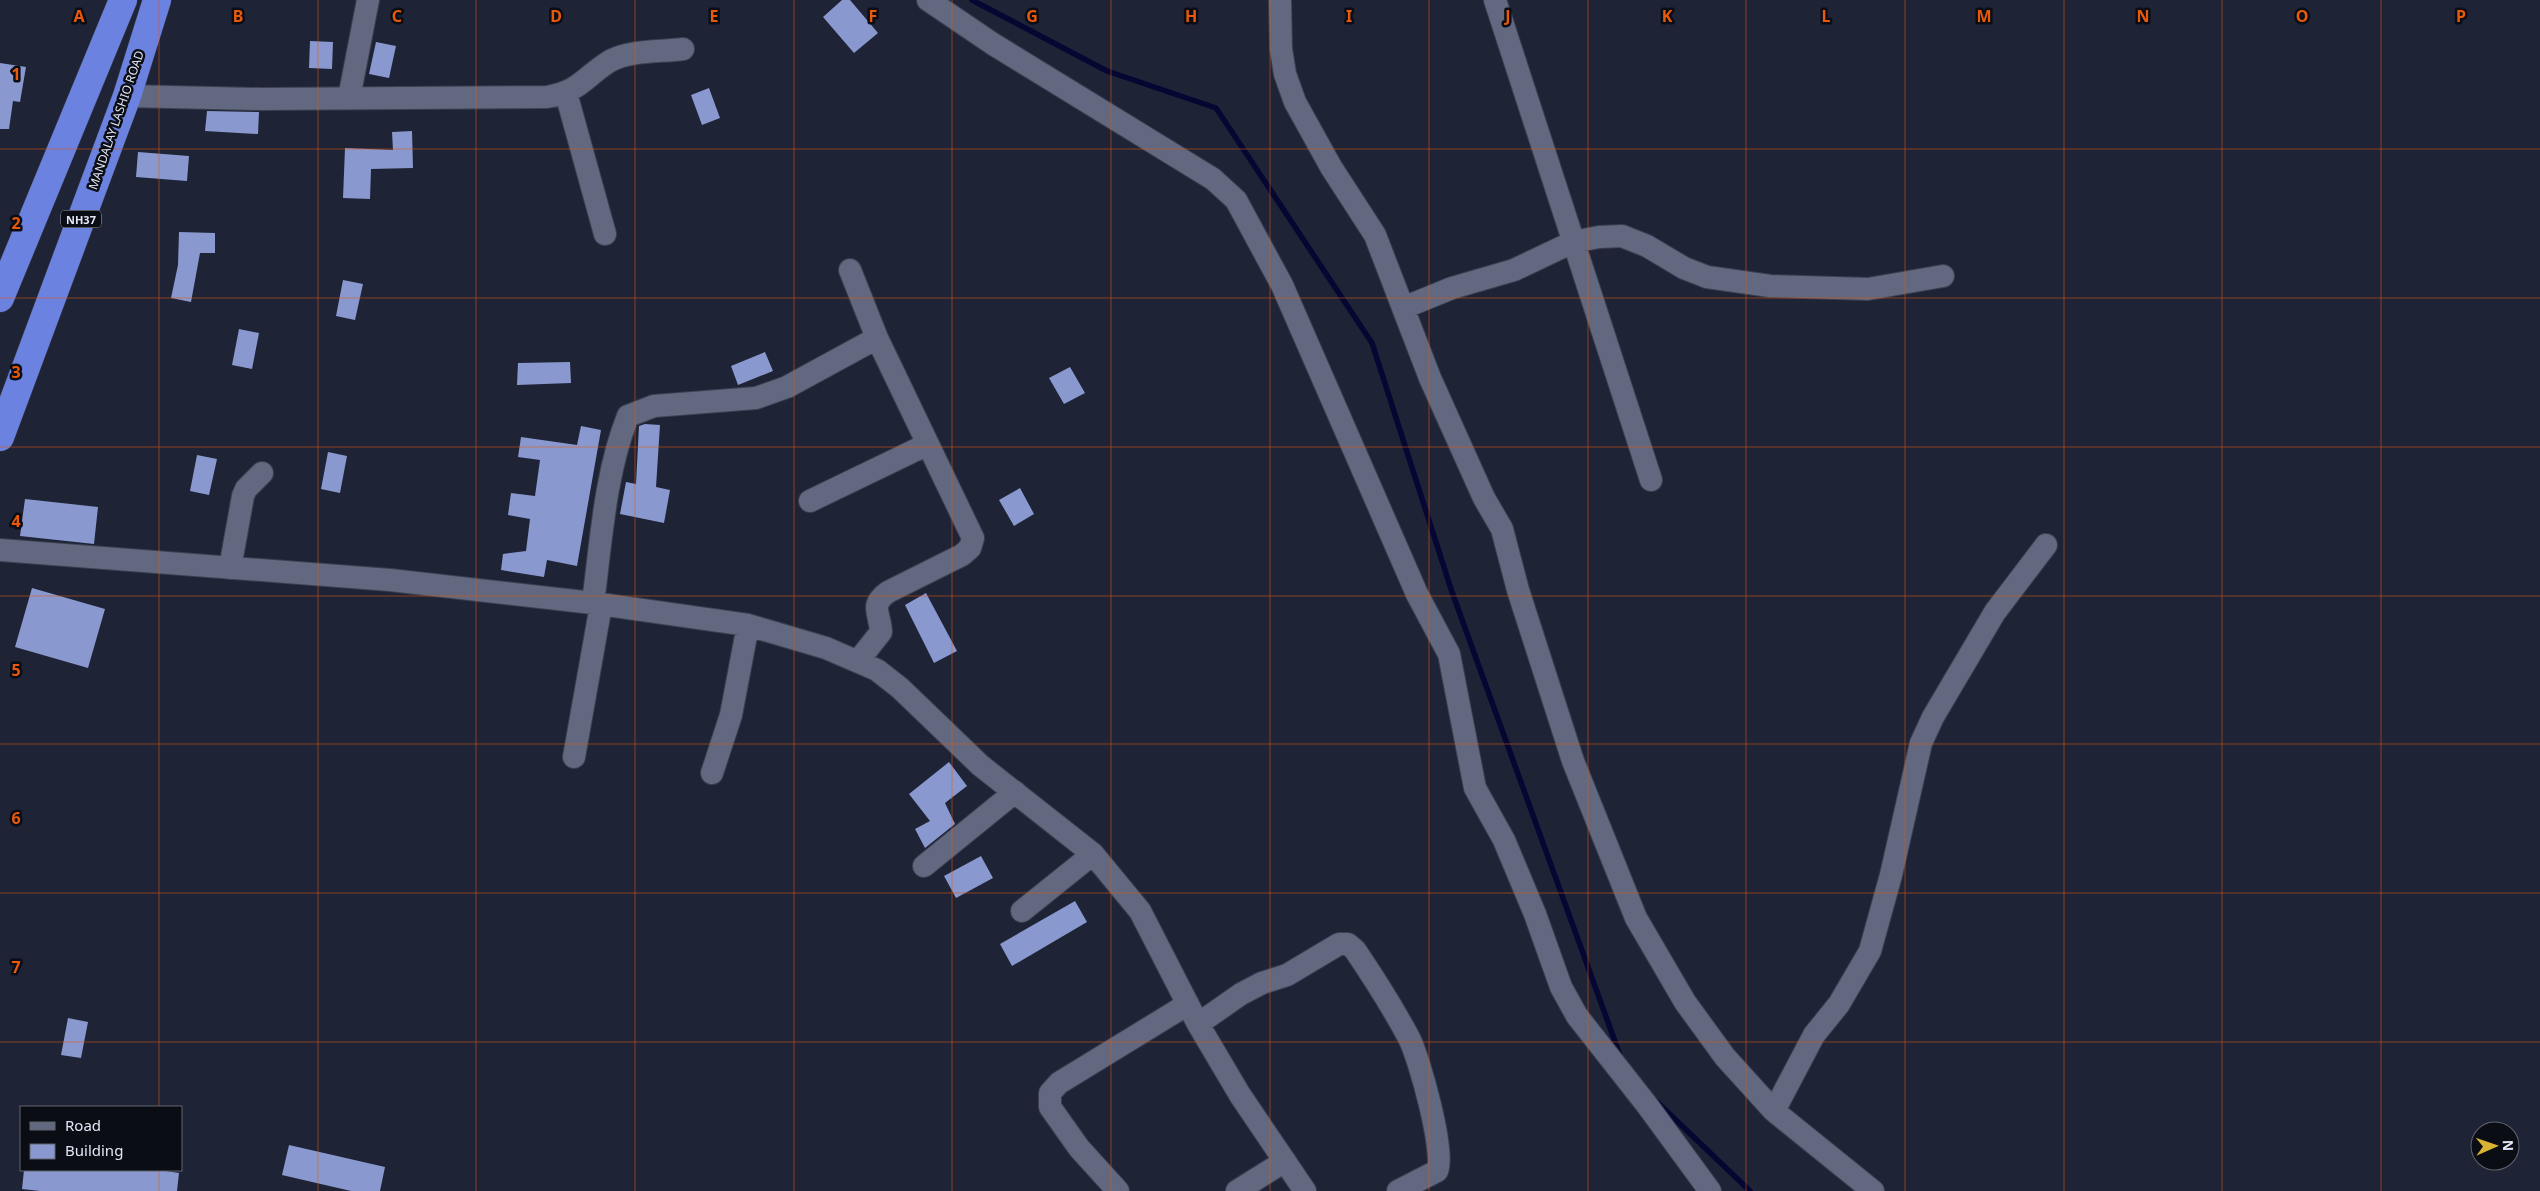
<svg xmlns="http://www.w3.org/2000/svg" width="2540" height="1191" font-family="'Noto Sans',sans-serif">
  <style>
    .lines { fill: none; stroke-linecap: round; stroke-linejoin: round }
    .stream { stroke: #050631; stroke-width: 5.5 }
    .building { fill: #8999cf }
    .street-casing { stroke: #3c4051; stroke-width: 24 }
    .highway-casing { stroke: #3c4051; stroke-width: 29 }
    .street { stroke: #61687f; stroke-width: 22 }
    .highway { stroke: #6c82e1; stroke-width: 28 }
    .grid { fill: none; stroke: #e8590c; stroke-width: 1; stroke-opacity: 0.55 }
    .labels { text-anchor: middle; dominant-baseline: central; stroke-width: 5; stroke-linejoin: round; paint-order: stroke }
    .shield { fill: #0b0d15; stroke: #a2a5b1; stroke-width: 1 }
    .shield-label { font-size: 11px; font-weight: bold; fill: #e2e6f4 }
    .street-label { font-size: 12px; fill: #e2e6f4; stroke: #0b0d15 }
    .grid-label { font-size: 16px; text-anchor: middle; font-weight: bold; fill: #e8590c; stroke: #0b0d15; stroke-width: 5; stroke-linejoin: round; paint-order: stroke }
  </style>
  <rect width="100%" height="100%" fill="#1e2336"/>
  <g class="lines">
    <path class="stream" d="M972,0L1107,71L1216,108L1372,343L1452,592L1621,1058
      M1656,1101L1750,1191"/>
  </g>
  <path class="building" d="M842,0H850L878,33L854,53L823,17Z
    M310,41L333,42L332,69L309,68Z
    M376,42L396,46L389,78L369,74Z
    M0,63L26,67L20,102L13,101L9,129H0Z
    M709,88L720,118L702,125L691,95Z
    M207,111L259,112L258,134L205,131Z
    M412,131L413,168L371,169L370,199L343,198L345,148L393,150L392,132Z
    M138,152L189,156L187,181L136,177Z
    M179,232L215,233V253H200L191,302L171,298L178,265Z
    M343,280L363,284L355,320L336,316Z
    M239,329L259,333L252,369L232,365Z
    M765,352L773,371L738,385L731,366Z
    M570,362L571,383L517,385L518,363Z
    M1070,367L1085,393L1064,404L1049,378Z
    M645,424L660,425L656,487L670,490L664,523L620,514L626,482L636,484L639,426Z
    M581,426L601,430L577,566L547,560L544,577L501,570L503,554L526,551L530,519L508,515L511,493L535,496L540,460L518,457L521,437L577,445Z
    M328,452L347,456L340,493L321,489Z
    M197,455L217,459L209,495L190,491Z
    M1020,488L1034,514L1014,526L999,500Z
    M25,499L98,507L94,544L20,536Z
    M32,588L105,609L88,668L15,647Z
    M926,593L957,651L934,663L905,605Z
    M949,762L967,786L945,803L955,824L925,848L915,829L930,821L909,794Z
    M981,856L993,878L956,898L944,876Z
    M1075,901L1087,922L1012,966L1000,944Z
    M68,1018L88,1022L81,1058L61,1055Z
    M289,1145L385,1167L380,1191H351L282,1175Z
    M24,1170H159L179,1173L177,1191H40L22,1189Z"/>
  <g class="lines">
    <defs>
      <path id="street" d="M928,0L993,44L1213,179L1236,200L1282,285L1417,594L1449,654L1475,788L1504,840L1535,914L1561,987L1577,1016L1647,1105L1710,1191
        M1280,0L1281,49L1285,74L1295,102L1331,167L1375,235L1430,378L1484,498L1502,529L1518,590L1573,761L1636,918L1685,1002L1725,1057L1774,1111L1873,1191
        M1495,0L1651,480
        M566,93L605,234
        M127,96L261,99L547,97C581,91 584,77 610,61C630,50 661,52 683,49
        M349,98L368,0
        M850,270L877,338L973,538L970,548L962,555L888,592C869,606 880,612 881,632L858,661
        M1403,308L1452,288L1514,270L1573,242L1599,237L1622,236L1647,246L1684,268L1707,277L1770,286L1868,289L1943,276
        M810,501L928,444
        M0,550L390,580L593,603L748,625L826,648L877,670L900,688L980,765L1093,854L1140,911L1198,1024L1240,1095L1305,1191
        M230,568L243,496L246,489L262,473
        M593,603C601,542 605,473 628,416L654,406L756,398L787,387L877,338
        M574,757L601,605
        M712,773L731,715L748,625
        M924,866L1015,792
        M1022,911L1093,854
        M1198,1024L1241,994L1262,983L1287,975L1339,944H1348L1355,950C1374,978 1393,1008 1409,1038C1419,1057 1446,1154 1437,1171L1398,1191
        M1774,1111L1814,1035L1839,1004L1870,951L1891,875L1921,743L1933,717L1995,612L2046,545
        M1118,1191L1079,1148L1050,1107V1093L1059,1083L1188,1004
        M1237,1191L1285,1161"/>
      <path id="highway" d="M0,298L123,0
        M0,437L127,96L157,0"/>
    </defs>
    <use href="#street" class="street-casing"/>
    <use href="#highway" class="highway-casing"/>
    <use href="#street" class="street"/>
    <use href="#highway" class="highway"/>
  </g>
  <path class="grid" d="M159,0V1107M318,0V1191M476,0V1191M635,0V1191M794,0V1191M952,0V1191M1111,0V1191M1270,0V1191M1429,0V1191M1588,0V1191M1746,0V1191M1905,0V1191M2064,0V1191M2222,0V1191M2381,0V1191M0,149H2540M0,298H2540M0,447H2540M0,596H2540M0,744H2540M0,893H2540M0,1042H2540M159,1170V1191"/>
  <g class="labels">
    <rect class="shield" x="61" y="210.5" width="40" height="17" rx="4"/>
    <g class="shield-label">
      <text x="81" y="219">NH37</text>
    </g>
    <g class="street-label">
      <text transform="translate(116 120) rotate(-71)">MANDALAY LASHIO ROAD</text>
    </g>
  </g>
  <g class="grid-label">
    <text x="79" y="22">A</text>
    <text x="238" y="22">B</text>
    <text x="397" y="22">C</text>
    <text x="556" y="22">D</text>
    <text x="714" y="22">E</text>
    <text x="873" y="22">F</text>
    <text x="1032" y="22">G</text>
    <text x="1191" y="22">H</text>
    <text x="1349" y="22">I</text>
    <text x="1508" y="22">J</text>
    <text x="1667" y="22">K</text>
    <text x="1826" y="22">L</text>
    <text x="1984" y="22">M</text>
    <text x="2143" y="22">N</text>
    <text x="2302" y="22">O</text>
    <text x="2461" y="22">P</text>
    <text x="16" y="80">1</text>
    <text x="16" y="229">2</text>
    <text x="16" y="378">3</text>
    <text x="16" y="527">4</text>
    <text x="16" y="676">5</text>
    <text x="16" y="824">6</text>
    <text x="16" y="973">7</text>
  </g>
  <rect x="20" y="1106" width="162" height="65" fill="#0b0d15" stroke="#61646e"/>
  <rect x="30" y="1122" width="25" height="8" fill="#61687f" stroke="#61646e"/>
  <text x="65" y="1131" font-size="15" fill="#e2e6f4">Road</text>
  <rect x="30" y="1144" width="25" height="15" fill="#8999cf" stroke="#61646e"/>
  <text x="65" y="1156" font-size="15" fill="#e2e6f4">Building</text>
  <g transform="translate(2495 1146) rotate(88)"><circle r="24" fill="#0b0d15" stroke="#61646e"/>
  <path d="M0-4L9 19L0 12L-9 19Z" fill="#d9b334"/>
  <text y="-8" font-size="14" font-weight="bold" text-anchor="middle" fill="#e2e6f4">N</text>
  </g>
</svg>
